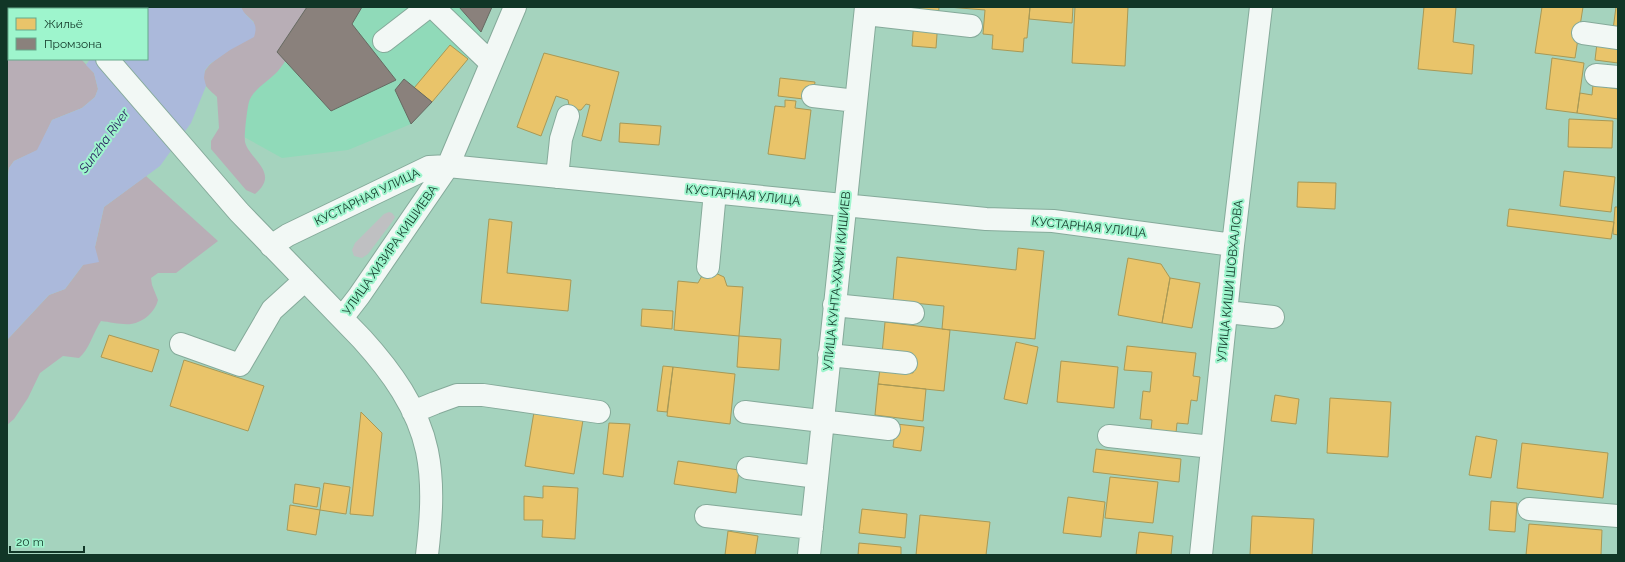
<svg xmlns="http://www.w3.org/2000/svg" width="1625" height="562" font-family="Raleway,sans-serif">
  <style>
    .built { fill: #90dab9 }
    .green { fill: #bfc0c2 }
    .forest { fill: #b8aeb6 }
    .water { fill: #abb9db }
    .homes { fill: #e9c46a; stroke: #a89956 }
    .industry { fill: #8a817c; stroke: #666a62 }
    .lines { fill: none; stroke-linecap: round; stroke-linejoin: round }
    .minor-casing { stroke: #85aa9a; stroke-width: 24 }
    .minor { stroke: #f2f8f5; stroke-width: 22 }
    .labels { text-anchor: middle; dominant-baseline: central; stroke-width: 4; stroke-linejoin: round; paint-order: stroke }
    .street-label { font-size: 12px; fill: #113627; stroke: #9ef5cd }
    .water-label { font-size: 13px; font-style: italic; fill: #261c5d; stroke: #9ef5cd }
  </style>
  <rect width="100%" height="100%" fill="#a5d3be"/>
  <path class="built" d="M7,7H13L17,9H9L7,105Z
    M296,7H492L481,32L468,59L411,124L348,150L282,158L235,132L242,93Z"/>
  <path class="green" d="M389,212L392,213L395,217L392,222L368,254L362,258L354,256L352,250L355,243L384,214Z"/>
  <path class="forest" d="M241,7H313C303,28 293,53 278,71C270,80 251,91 249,102C247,109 244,136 245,142C249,159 281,173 255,194L246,190L211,149V141L219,128L217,97C214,94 209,90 206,86C196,69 219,58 229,50C238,42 246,31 254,22L243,12Z
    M9,51V59H81L94,73L98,89L95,97L82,108L52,120L38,150L14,161L9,168L7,185V53Z
    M146,176L218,241L176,273H158L151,278L152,285L158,300C155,312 144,322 131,324C122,325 110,322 101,321C93,333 89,350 79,358L63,356L40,373L28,398L14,419L7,425V340L49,295L65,289L83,265L95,247L104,207Z"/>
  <path class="water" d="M136,7H241C247,21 260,19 254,37L230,50L210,64L205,70L204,78L206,86L191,123L160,166L104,207L95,247L99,262L83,265L65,289L49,295L7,340V185L9,168L14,161L37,150L52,120L82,108L95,97L98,89L94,73L86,65L90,59H147V9H135Z"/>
  <path class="homes" d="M915,7H939L936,48L912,46Z
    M948,7H1030L1027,38H1024L1023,52L992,49L993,35L983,34L985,10Z
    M1030,7H1073L1072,23L1029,19Z
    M1075,7H1128L1125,66L1072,63Z
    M1424,7H1456L1453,42L1474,45L1472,74L1418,69Z
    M1542,7H1583L1575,58L1535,53Z
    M1616,7H1618V45L1612,37Z
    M1597,43L1618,45V63L1595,60Z
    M450,45L468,59L432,102L414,88Z
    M544,53L619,72L601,141L582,136L590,105L586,104L581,110H574L569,105L568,100L556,96L541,136L517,127Z
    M1552,58L1584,63L1577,113L1546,109Z
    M780,78L815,82L812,100L778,96Z
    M1593,85L1618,89V119L1577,113L1580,93L1592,95Z
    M785,100L796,101L795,108L811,110L805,159L768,154L775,106L785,107Z
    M1569,119L1613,121L1612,148L1568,147Z
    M620,123L661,126L659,145L619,142Z
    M1564,171L1615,177L1611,212L1560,206Z
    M1298,182L1336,183L1335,209L1297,207Z
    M1615,207H1618V235L1613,234Z
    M1509,209L1614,222L1611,239L1507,226Z
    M489,219L512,222L507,273L571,280L568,311L481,303Z
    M1018,248L1044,251L1035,339L942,329L944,306L893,301L897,257L1016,270Z
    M1128,258L1161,264L1170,278L1162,323L1118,315Z
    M713,272L724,277L727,286L743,287L739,336L674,330L678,281L698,283L703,274Z
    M1170,278L1200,283L1192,328L1162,323Z
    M642,309L673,311L672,329L641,326Z
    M885,322L950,330L944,391L878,384L880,369L913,373L915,357L882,354Z
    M109,335L159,350L152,372L101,357Z
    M739,336L781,339L779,370L737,367Z
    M1016,342L1038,347L1027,404L1004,399Z
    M1127,346L1196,353L1193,376L1200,377L1197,401L1191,400L1188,424L1177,423L1176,433L1151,430L1152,420L1140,419L1143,391L1150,392L1152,372L1124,370Z
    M184,360L264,386L248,431L170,406Z
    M1061,361L1118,367L1114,408L1057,402Z
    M663,366L673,367L667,412L657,411Z
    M673,367L735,374L730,424L667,416Z
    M878,384L926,389L923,421L875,415Z
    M1275,395L1299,399L1296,424L1271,421Z
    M1330,398L1391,402L1388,457L1327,453Z
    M361,412L382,433L373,516L350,514Z
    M534,412L583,420L574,474L525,466Z
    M609,423L630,424L623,477L603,474Z
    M896,424L924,427L921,451L893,447Z
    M1476,436L1497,440L1491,478L1469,475Z
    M1522,443L1608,453L1603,498L1517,488Z
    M1096,449L1181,459L1179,482L1093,472Z
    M678,461L739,470L736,493L674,484Z
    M1110,477L1158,482L1153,523L1105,518Z
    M324,483L350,487L346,514L320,510Z
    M295,484L320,488L317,507L293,503Z
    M543,486L578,488L575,539L542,537L543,520H524V496L543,498Z
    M1068,497L1105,502L1101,537L1063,533Z
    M1491,501L1517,503L1515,532L1489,530Z
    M290,505L320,510L316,535L287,530Z
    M862,509L907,514L905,538L859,533Z
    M920,515L990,522L986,555H916Z
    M1252,516L1314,519L1312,555H1250Z
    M1529,524L1602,530L1601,555H1526Z
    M728,531L758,536L755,555H725Z
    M1139,532L1173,536L1171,555H1136Z
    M859,543L901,547V555H858Z"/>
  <path class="industry" d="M307,7H362L352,24L396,80L331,111L277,52Z
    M459,7H492L481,32Z
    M404,79L432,102L411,124L395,90Z"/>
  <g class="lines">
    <defs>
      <path id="minor" d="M62,7L64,9
        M433,7L491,63
        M866,14L971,26
        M1583,33L1618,38
        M384,41L428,7
        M107,59L239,212L362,339C391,371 418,408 427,451C434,485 431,521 427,555
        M1596,75L1618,77
        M813,96L856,101
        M557,177L561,139L568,116
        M271,246L288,235L429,167L448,166L986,219L1053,221L1233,245
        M708,267L715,192
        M834,305L913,313
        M1227,312L1273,317
        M342,318L359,296L448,166L515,7
        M181,344L240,365L272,310L305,280
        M829,355L906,363
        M413,412L435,403L457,395H483L599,412
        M745,412L889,429
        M1109,436L1212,447
        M748,468L817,477
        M1529,509L1618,516
        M706,516L812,528
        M809,555L866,7
        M1201,555L1233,245L1261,7"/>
    </defs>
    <use href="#minor" class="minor-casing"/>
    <use href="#minor" class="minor"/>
  </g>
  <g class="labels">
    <g class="street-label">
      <text transform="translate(743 195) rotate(6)">КУСТАРНАЯ УЛИЦА</text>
      <text transform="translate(367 197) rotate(-26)">КУСТАРНАЯ УЛИЦА</text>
      <text transform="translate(1089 227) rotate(6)">КУСТАРНАЯ УЛИЦА</text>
      <text transform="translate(390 250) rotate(-55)">УЛИЦА ХИЗИРА КИШИЕВА</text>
      <text transform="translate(837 281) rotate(-84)">УЛИЦА КУНТА-ХАЖИ КИШИЕВ</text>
      <text transform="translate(1230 281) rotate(-84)">УЛИЦА КИШИ ШОВХАЛОВА</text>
    </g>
    <g class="water-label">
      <text transform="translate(104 141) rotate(-54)">Sunzha River</text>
    </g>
  </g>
  <rect width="1625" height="562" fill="none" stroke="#113627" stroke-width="16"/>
  <rect x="8" y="8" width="140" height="52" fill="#9ef5cd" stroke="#66a98b"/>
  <rect x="16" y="18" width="20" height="12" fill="#e9c46a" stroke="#66a98b"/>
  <text x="44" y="28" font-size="12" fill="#113627">Жильё</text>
  <rect x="16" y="38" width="20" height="12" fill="#8a817c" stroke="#66a98b"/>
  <text x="44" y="48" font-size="12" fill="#113627">Промзона</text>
  <path d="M10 546v6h74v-6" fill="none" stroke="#113627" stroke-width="2"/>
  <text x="16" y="546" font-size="12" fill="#113627" stroke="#9ef5cd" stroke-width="3" paint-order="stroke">20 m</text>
</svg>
